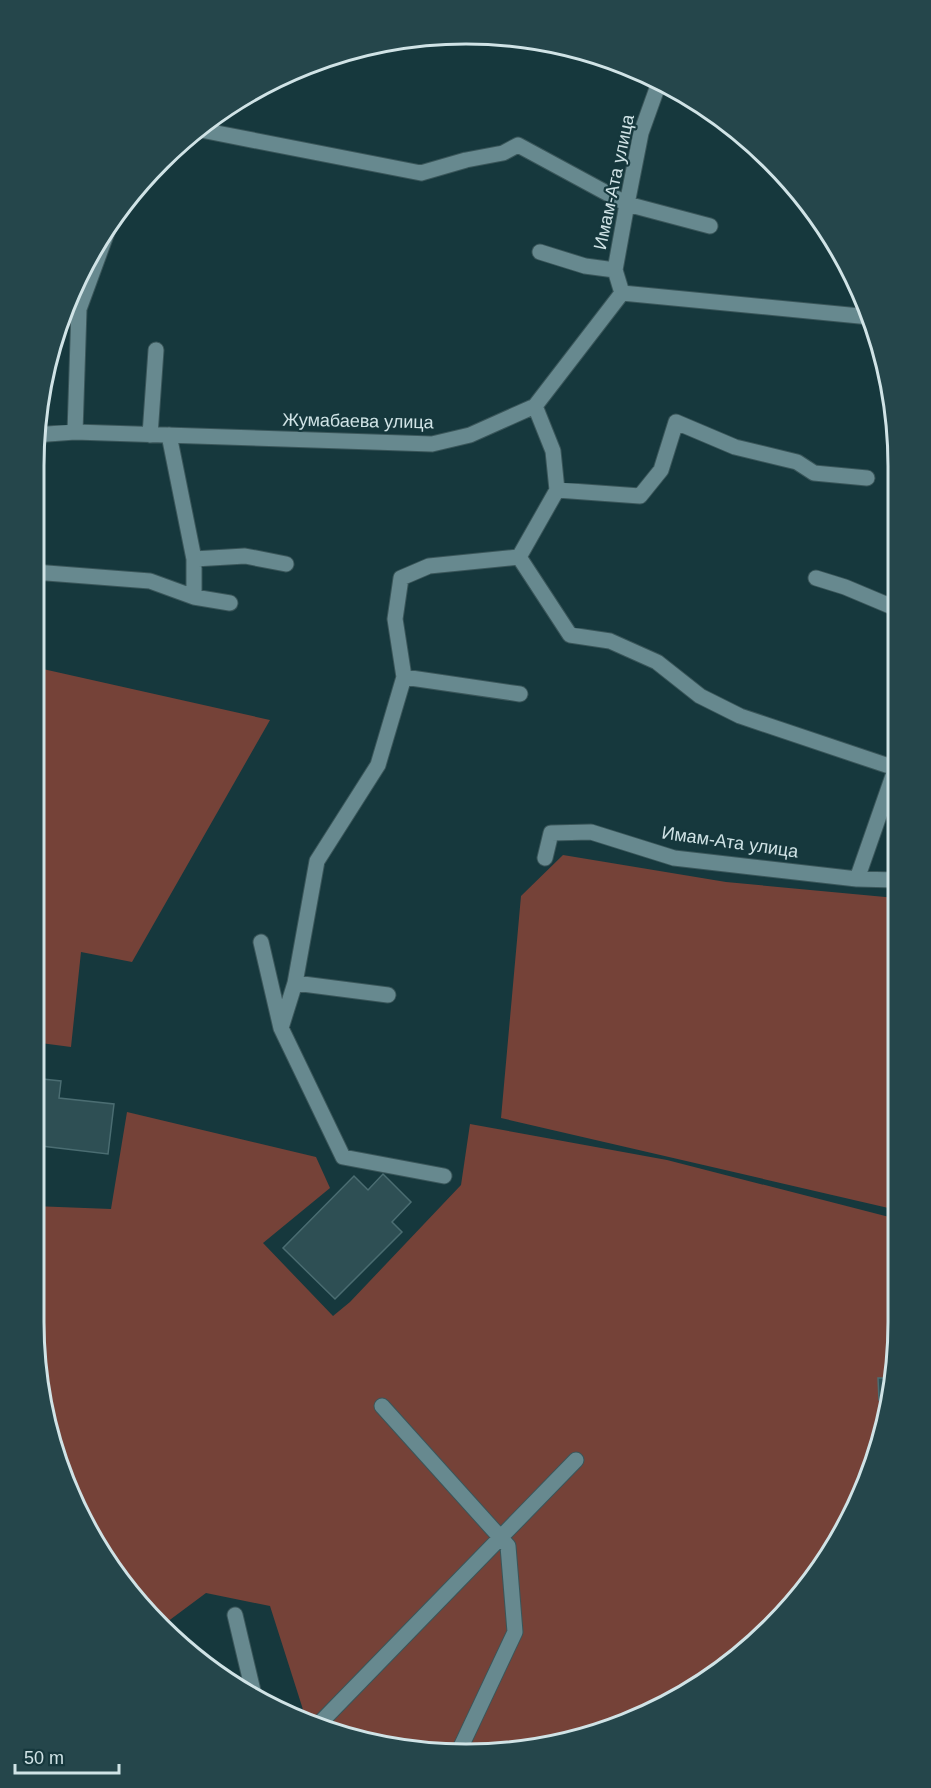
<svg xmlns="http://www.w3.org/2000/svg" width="931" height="1788" font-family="Helvetica,sans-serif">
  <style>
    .green { fill: #754238 }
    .building { fill: #2e4f54; stroke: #4b6d72; stroke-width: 1.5 }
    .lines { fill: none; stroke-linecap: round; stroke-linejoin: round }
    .minor-casing { stroke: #3a565a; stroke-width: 17 }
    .minor { stroke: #67898f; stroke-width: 15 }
    .labels { text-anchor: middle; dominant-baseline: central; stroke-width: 4.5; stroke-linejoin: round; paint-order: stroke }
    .street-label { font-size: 18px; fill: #d0e3e6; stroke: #16383d }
    .rim { fill: none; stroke: #d0e3e6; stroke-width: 3 }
  </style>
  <rect width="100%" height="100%" fill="#16383d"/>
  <path class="green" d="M34,667L270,720L132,962L81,952L71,1047L33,1042Z
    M563,855L726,882L896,898L897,1210L501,1118L521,896Z
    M127,1112L316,1157L330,1188L263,1243L333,1316L350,1302L461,1185L470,1124L667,1160L897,1219V1350L883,1435L853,1514L771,1629L656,1711L522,1751L437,1754L354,1740L306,1719L270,1606L206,1593L167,1622V1628L123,1586L56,1462L33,1322V1206L111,1209Z"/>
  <path class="building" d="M33,1078L61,1081L59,1098L114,1104L108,1154L33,1145Z
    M383,1174L411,1202L392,1222L402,1232L335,1299L283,1248L354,1176L368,1190Z
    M878,1378H893L889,1400H879Z"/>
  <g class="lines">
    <defs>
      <path id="minor" d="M196,129L421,173L466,160L503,153L518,145L627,204L710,226
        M540,252L585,266L615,270
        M622,293L615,270L627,204L641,133L660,80
        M75,432L79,309L109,227V224
        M34,435L75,432L432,444L470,435L535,406L622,293L870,317
        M150,435L156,350
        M169,435L194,559V597
        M557,490L640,496L661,470L676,422L735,447L797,462L814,473L867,478
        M519,557L570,635L610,641L657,662L700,696L740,716L895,768
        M194,559L245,556L286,564
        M34,572L150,581L194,597L230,603
        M816,578L845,587L895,608
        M404,677L520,694
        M545,858L551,833L591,832L674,858L857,879L896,880
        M857,879L895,770
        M261,942L281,1028L343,1157L444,1176
        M295,983L388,995
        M281,1028L295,983L317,861L378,765L404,677L395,619L401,578L429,566L519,557L557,490L553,451L535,406
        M382,1406L508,1546L515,1632L458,1753
        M235,1615L254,1695
        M319,1724L576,1460"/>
    </defs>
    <use href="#minor" class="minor-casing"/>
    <use href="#minor" class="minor"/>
  </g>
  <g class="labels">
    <g class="street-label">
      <text transform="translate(614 182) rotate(-78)">Имам-Ата улица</text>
      <text transform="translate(358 421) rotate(1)">Жумабаева улица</text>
      <text transform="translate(730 842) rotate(8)">Имам-Ата улица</text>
    </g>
  </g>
  <path d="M0 0H931V1788H0ZM466 44H466A422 422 0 0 1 888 466V1322A422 422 0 0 1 466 1744H466A422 422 0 0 1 44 1322V466A422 422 0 0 1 466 44Z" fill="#25464b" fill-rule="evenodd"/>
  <path class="rim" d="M466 44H466A422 422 0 0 1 888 466V1322A422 422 0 0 1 466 1744H466A422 422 0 0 1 44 1322V466A422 422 0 0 1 466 44Z"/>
  <path d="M15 1764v9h104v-9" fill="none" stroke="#d0e3e6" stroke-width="3"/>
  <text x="24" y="1764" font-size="18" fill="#d0e3e6" stroke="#16383d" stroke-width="4.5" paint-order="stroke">50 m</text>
</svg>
